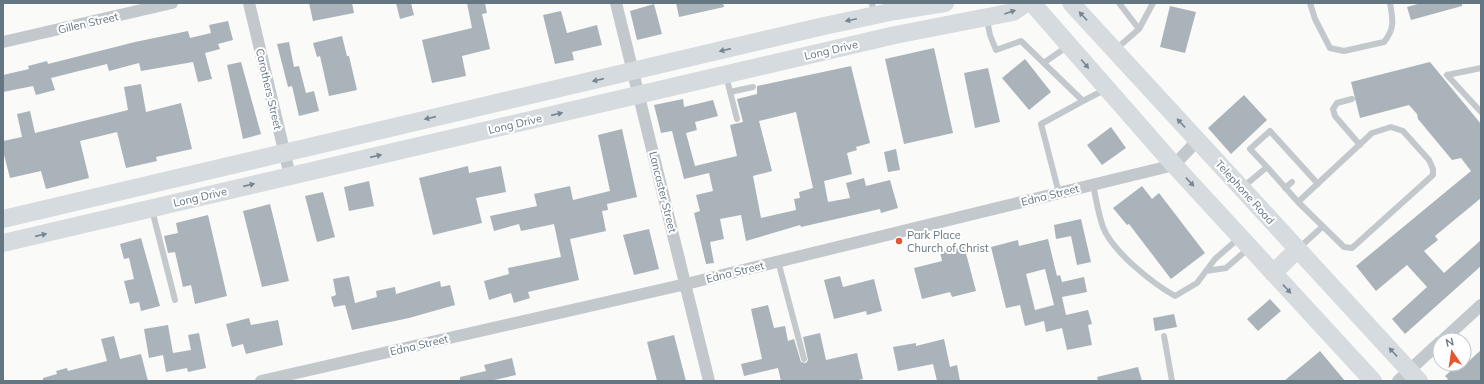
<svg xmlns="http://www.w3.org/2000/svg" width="1484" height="384" font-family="Mulish,sans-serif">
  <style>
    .building { fill: #aab3b9; fill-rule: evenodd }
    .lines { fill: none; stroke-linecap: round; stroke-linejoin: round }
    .service { stroke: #c3c8cc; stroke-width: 6 }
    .minor { stroke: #c3c8cc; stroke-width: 12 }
    .secondary { stroke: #d6dbdf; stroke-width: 18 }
    .oneway { fill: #768591 }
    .poi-dot { fill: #e4572e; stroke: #fff; stroke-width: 1.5 }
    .labels { text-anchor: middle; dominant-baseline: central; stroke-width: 4; stroke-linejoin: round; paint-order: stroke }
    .street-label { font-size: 11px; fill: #657683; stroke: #fff }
    .poi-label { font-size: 11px; fill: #657683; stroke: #fff; text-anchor: start }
  </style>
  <rect width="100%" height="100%" fill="#fafaf8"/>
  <path class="building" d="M309,3H352L354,13L313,21Z
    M396,3H411L414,15L400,19Z
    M467,3H485L487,13L482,14L490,49L462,56L466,76L432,83L422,40L472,28Z
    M676,3H723L724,7L679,17Z
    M1421,3H1462V6L1411,20L1407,7Z
    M654,4L662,34L637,40L630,11Z
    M1170,6L1196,12L1185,53L1160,47Z
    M561,11L567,33L597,25L602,45L572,52L574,60L555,64L543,15Z
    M228,21L233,40L218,44L220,49L205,53L212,79L198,82L193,62L141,71L139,63L109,71L107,64L51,78L55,90L36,95L33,86L3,92V75L29,69L28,66L47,61L48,64L135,42L188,31L190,38L211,33L209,25Z
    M342,36L347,56H349L357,90L329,96L320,56L317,57L313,43Z
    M289,42L294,67L299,66L306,93L314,91L319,111L299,116L292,86L288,87L277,44Z
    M934,48L953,133L904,144L885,59Z
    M1025,59L1051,92L1029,110L1002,78Z
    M241,62L261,134L243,139L227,65Z
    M1430,62L1481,124V198L1435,236L1438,240L1424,251L1444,273L1481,240V266L1405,334L1392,319L1427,287L1407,265L1376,291L1356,266L1471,171L1461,158L1452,160L1418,119L1417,114L1409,105L1360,118L1351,82Z
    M851,66L870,143L856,147L857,150L847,153L852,174L824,181L828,202L850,198L846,183L864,178L866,186L890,180L898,208L881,213L880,209L801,227L800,225L746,241L741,215L720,219L724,239L710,242L714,263L706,264L694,213L700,211L696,195L713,191L709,173L684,179L672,131L661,133L654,105L683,99L684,107L713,100L718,116L695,122L697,130L686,133L695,166L737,156L730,125L743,122L737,99L757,94V86ZM796,112L813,188L799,192L800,198L794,199L796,210L761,218L753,176L772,171L759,121Z
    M988,68L1000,122L975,128L964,73Z
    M141,84L146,112L181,103L192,149L156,157L157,161L126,168L117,132L80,141L89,178L46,189L41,171L10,178L3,151V141L22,137L17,114L30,111L35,133L128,110L124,87Z
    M1244,95L1267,120L1231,154L1208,128Z
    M1111,127L1126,148L1102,165L1087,145Z
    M622,129L637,197L607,204L608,210L602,211L606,231L570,239L579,280L528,292L530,298L514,303L511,293L489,300L484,281L509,274L508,268L561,257L554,224L521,231L519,224L494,231L490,216L537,206L534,194L570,186L573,200L610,191L598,135Z
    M896,149L900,170L888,172L884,152Z
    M468,166L469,173L501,166L506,192L476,198L482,223L433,235L419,178Z
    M369,181L374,206L349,211L344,187Z
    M1142,186L1152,199L1159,193L1205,253L1171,279L1129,224L1127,225L1113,208Z
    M323,192L335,237L317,242L305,196Z
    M270,204L289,281L262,287L243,211Z
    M208,215L227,296L195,304L191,285L183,287L175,252L168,253L164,236L178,233L176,223Z
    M1081,219L1091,262L1077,265L1071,236L1056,239L1054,225Z
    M649,229L659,269L634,275L623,235Z
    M141,238L160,306L141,311L139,302L130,304L124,281L134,279L129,258L124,259L120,244Z
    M1048,239L1057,276L1060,275L1062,282L1084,277L1087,292L1062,297L1066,315L1088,310L1092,324L1088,325L1092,345L1067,350L1062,328L1046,332L1044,321L1025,326L1020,305L1006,308L991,247L1018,240L1019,246ZM1045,269L1054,305L1035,310L1026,274Z
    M964,246L976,291L952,297L950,292L922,299L914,268L942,261L940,252Z
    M349,276L355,303L377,297L376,291L395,287L396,294L440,281L441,287L450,285L455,305L409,318L352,330L345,305L334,307L331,297L336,295L333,279Z
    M840,276L843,287L874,279L882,311L867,315L866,311L834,319L824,280Z
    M1270,299L1281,311L1258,331L1247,319Z
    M768,305L774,328L785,326L788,341L794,339L801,362L806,363L808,360L803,337L820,333L826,360L857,353L863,379L854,381H781L778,368L744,376L741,364L762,359L751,309Z
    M1174,314L1177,327L1155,331L1153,318Z
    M249,318L251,325L278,320L283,345L246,354L243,344L232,347L226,324Z
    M168,325L173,353L191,350L188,335L199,333L206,368L188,372L187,368L166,372L163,355L149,358L144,329Z
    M674,335L686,381H657L647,342Z
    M114,336L120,359L141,354L148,381H43V378L57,374L56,371L67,368L68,371L107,361L101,339Z
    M944,339L950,367L957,365L960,381H937L933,364L898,371L893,347L916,343V346Z
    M1481,350V381H1446L1448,379L1445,376L1455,367L1458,371Z
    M1320,351L1345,381H1284Z
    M512,358L516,375L490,381H460V377L486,371L484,365Z
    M1138,367L1142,381H1098L1097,377Z"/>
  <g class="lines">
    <path class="service" d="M872,3L874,14
      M1119,3L1139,29
      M1310,3L1315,19L1330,48L1344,51L1384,42C1395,29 1393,19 1390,3
      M987,20L990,35L996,50L1021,41L1083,101L1041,124L1059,193
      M1116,49L1139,29L1153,3
      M1045,62L1068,46
      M1447,75L1481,112
      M1447,75L1481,68
      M726,76L737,119
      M730,92L753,87
      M1352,99L1337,103L1333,109L1335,116L1360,145
      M1083,101L1106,89
      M1267,167L1298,202L1372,133L1391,127L1403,131L1429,160L1433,169V175L1352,248L1344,247L1298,202
      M1093,185C1096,198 1098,213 1103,227C1112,251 1152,283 1175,296L1197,283L1215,259L1239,238
      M1243,187L1267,167L1250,149L1270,131L1318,184
      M1285,188L1292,182
      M152,210L175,300
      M1299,248L1322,227
      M778,261L804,359
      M1206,271L1226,268L1249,248
      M1164,336L1172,381"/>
    <path class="minor" d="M249,3L290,176
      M616,3L709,381
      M3,42L172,3
      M1443,340L1481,305
      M261,381L686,284L1174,165L1198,140
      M1398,381L1440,342"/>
    <path class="secondary" d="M1032,3L1174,165L1373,381
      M1071,3L1419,381
      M3,219L824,26L895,11L945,3
      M3,243L895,35L1013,12L1026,3
      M1273,273L1297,250"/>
  </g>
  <defs><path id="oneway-solid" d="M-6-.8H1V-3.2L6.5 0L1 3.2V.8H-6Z"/></defs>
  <g class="oneway">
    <use href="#oneway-solid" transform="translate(1010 12) rotate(-19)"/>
    <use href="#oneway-solid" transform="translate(1083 16) rotate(-133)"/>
    <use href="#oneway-solid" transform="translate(851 20) rotate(168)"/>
    <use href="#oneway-solid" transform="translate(725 50) rotate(167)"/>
    <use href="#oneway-solid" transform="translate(1085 64) rotate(50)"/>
    <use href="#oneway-solid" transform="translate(598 80) rotate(167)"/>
    <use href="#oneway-solid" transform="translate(557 114) rotate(-13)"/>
    <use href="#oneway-solid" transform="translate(430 118) rotate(167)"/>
    <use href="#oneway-solid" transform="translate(1181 123) rotate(-133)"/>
    <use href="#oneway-solid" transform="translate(376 156) rotate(-13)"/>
    <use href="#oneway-solid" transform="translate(1190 182) rotate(47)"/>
    <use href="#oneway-solid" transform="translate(249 185) rotate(-13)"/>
    <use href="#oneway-solid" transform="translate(41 235) rotate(-13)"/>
    <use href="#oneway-solid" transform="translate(1287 289) rotate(47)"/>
    <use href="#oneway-solid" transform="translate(1393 352) rotate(-133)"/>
  </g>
  <circle class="poi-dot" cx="899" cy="241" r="4"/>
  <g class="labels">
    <g class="street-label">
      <text transform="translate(88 23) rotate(-13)">Gillen Street</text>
      <text transform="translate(831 50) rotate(-13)">Long Drive</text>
      <text transform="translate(269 89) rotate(77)">Carothers Street</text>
      <text transform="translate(515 124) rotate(-13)">Long Drive</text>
      <text transform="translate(663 192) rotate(76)">Lancaster Street</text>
      <text transform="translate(1245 192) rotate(48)">Telephone Road</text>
      <text transform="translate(1050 195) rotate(-14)">Edna Street</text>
      <text transform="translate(200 197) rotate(-13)">Long Drive</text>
      <text transform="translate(735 272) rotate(-14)">Edna Street</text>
      <text transform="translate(419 345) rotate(-13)">Edna Street</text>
    </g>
    <g class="poi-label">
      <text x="907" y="235">Park Place<tspan x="907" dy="13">Church of Christ</tspan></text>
    </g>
  </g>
  <rect width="1484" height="384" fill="none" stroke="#657683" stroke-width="8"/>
  <g transform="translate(1452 352) rotate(347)"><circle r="19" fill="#ffffff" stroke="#c1c8cd"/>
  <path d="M0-3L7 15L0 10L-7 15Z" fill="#e4572e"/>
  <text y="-6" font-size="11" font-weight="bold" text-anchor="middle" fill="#657683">N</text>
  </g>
</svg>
